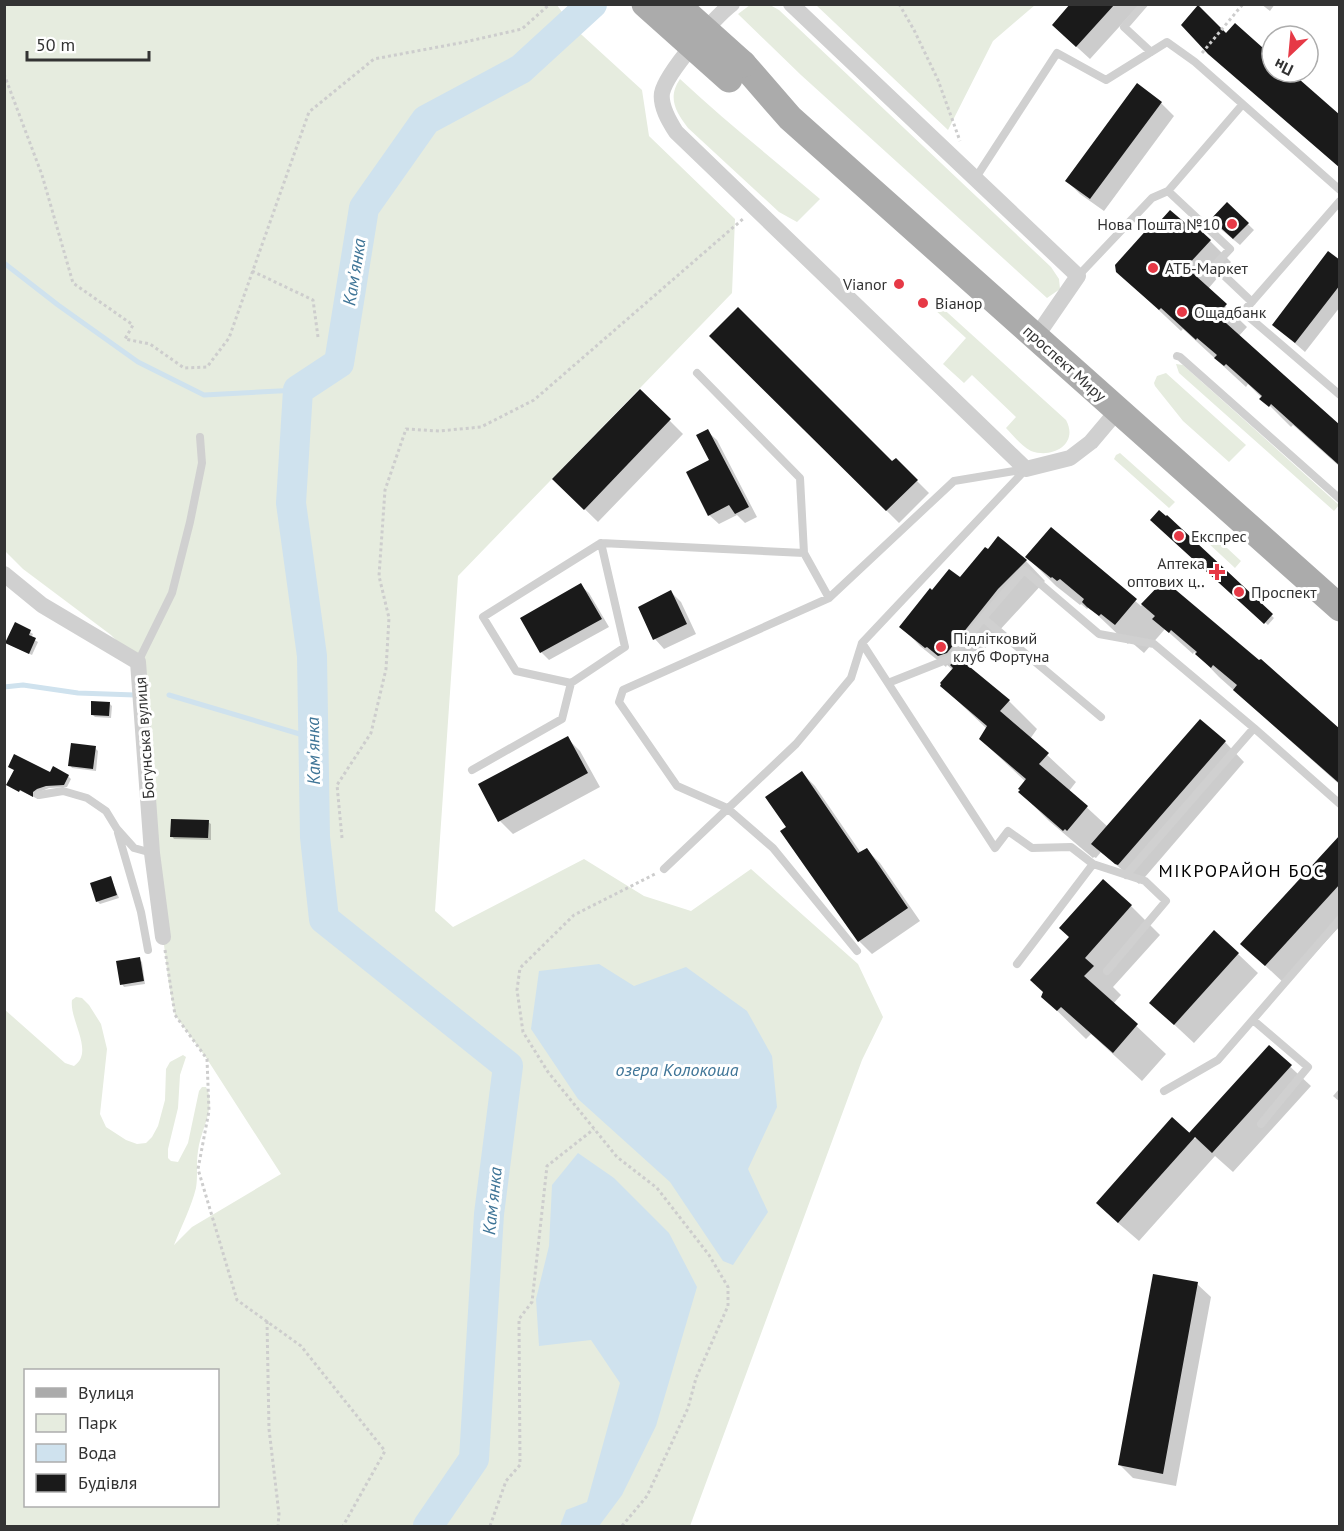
<svg xmlns="http://www.w3.org/2000/svg" width="1344" height="1531" font-family="'PT Sans',sans-serif">
  <style>
    .green { fill: #e6ecdf; fill-rule: evenodd }
    .water { fill: #cfe2ee }
    .shadow { fill: #0003 }
    .lines { fill: none; stroke-linecap: round; stroke-linejoin: round }
    .stream { stroke: #cfe2ee; stroke-width: 5 }
    .river { stroke: #cfe2ee; stroke-width: 30 }
    .building { fill: #1a1a1a }
    .path { stroke: #cdcdcd; stroke-width: 3; stroke-dasharray: 3 3; stroke-linecap: butt }
    .service { stroke: #d0d0d0; stroke-width: 8 }
    .minor { stroke: #d0d0d0; stroke-width: 16 }
    .primary { stroke: #ababab; stroke-width: 27 }
    .primary-bridge { stroke: #ababab; stroke-width: 27 }
    .poi-dot { fill: #e63946; stroke: #fff; stroke-width: 2 }
    .labels { text-anchor: middle; dominant-baseline: central; stroke-width: 6; stroke-linejoin: round; paint-order: stroke }
    .poi-label { font-size: 16px; fill: #333; stroke: #fff; text-anchor: start }
    .street-label { font-size: 16px; fill: #333; stroke: #fff }
    .water-label { font-size: 18px; font-style: italic; fill: #3f7597; stroke: #fff }
    .neighbourhood-label { font-size: 18px; letter-spacing: 1.5px; fill: #000; stroke: #fff }
  </style>
  <rect width="100%" height="100%" fill="#fff"/>
  <path class="green" d="M5,5H557L571,25L642,90L649,136L735,219L732,293L458,576L435,911L453,927L584,859L644,896L691,911L751,869L858,964L883,1017L862,1060L690,1526H5L4,1009L65,1063L74,1066C95,1052 69,1020 72,1000L76,997L82,998L89,1005L101,1024L107,1049L100,1114L106,1127L126,1140L137,1144L146,1143L152,1137L158,1126L165,1100L166,1069L170,1062L183,1055L186,1057L180,1075L178,1108L168,1149V1158L171,1161L178,1162L188,1143L199,1091L202,1087H206C217,1106 200,1131 198,1151C196,1163 198,1176 196,1188C191,1208 181,1227 174,1245L192,1227L281,1174L207,1059L175,1015L169,985L163,937L138,662L111,635L23,569L5,551ZM26,1370H218V1506H26Z
    M750,5H770L779,10L1051,267L1059,279L1060,289L1047,298L801,75L738,14Z
    M816,5H1035L993,41L948,130Z
    M680,79C725,121 773,159 820,199L797,222L779,212L688,128C676,112 667,98 680,79Z
    M938,304L1066,420C1079,444 1053,459 1031,451C1021,446 1014,436 1006,428L1016,417L972,375L964,383L943,364L966,338L934,309Z
    M1176,364L1183,365L1339,505L1334,511L1179,373Z
    M1166,373L1246,445L1229,462L1183,421L1155,386L1154,383L1157,376Z
    M1120,453L1175,502L1169,508L1114,459L1116,455Z
    M1213,535L1241,561L1235,568L1207,542Z"/>
  <path class="water" d="M599,964L634,986L686,967L747,1011L772,1056L777,1107L748,1169L768,1212L733,1265L723,1261L670,1182L578,1099L531,1029L539,971Z
    M578,1153L614,1178L669,1233L697,1287L656,1426L622,1495L599,1526H560L566,1510L587,1502L620,1383L591,1340L539,1346L536,1299L549,1246L552,1185Z"/>
  <path class="shadow" d="M1072,4H1140L1090,59L1067,38Z
    M1261,4H1275L1270,11Z
    M1161,103L1174,116L1104,211L1080,194L1067,181Z
    M1227,204L1254,230L1240,245L1211,221Z
    M1153,231L1197,235L1210,241L1231,262L1208,289L1247,327L1238,337L1340,427V467L1293,425L1291,427L1248,384L1246,387L1183,329L1181,331L1117,271Z
    M1340,262V307L1305,352L1274,325Z
    M711,336L892,463L896,460L929,493L899,523Z
    M640,391L683,434L598,522L554,479Z
    M707,431L717,440L757,517L745,523L737,515L719,524L709,515L711,461Z
    M1152,520L1197,547L1274,618L1268,625Z
    M1051,529L1141,606L1164,582L1340,731V785L1219,677L1197,654L1194,652L1193,654L1165,629L1144,653L1130,641L1128,644L1089,607L1087,609L1081,604L1080,605L1056,586L1027,557Z
    M1026,561L1045,581L997,633L970,668L1009,701L1037,729L1030,739L1076,782L1069,791L1108,827L1225,742L1244,762L1139,884L1101,852L1096,858L1094,857L1093,858L1049,821L1020,792L1026,782L980,739L987,729L942,686L953,670L947,665L946,667L920,646L901,626L932,592L960,580Z
    M580,585L589,593L609,627L549,660L541,652Z
    M671,592L681,602L696,634L664,649L655,639Z
    M15,624L30,632L33,634L31,638L38,642L32,655L10,645Z
    M109,703L112,706L111,718L95,717L92,714Z
    M567,738L580,751L600,787L513,834L500,821Z
    M95,748L98,751L96,771L72,768L70,765Z
    M10,767L68,776L71,779L67,787L49,788L37,793L36,798L8,785L15,771Z
    M802,773L815,786L861,853L867,850L880,863L920,921L872,954L859,941L788,827Z
    M208,822L211,824V840L174,839L172,836Z
    M1340,850V926L1286,985L1242,944Z
    M111,878L119,898L100,904L97,901Z
    M1131,906L1160,935L1113,987L1121,995L1113,1004L1166,1054L1142,1081L1091,1034L1086,1039L1043,997Z
    M1238,954L1258,973L1194,1043L1151,1003Z
    M139,959L142,962L145,984L124,987L122,984Z
    M1269,1047L1311,1086L1233,1172L1215,1156L1139,1241L1117,1222L1172,1119L1195,1139Z
    M1340,1088V1102L1333,1096Z
    M1197,1284L1211,1297L1176,1486L1133,1478L1120,1465Z"/>
  <g class="lines">
    <path class="stream" d="M4,263L58,305L138,362L204,395L298,390
      M4,687L23,685L78,693L135,695
      M169,695L313,738"/>
    <path class="river" d="M428,1526L474,1459L489,1214L508,1066L324,919L315,837L312,656L291,503L298,390L339,363L364,208L426,120L521,69L592,4"/>
  </g>
  <path class="building" d="M1070,4H1115L1076,47L1052,25Z
    M1198,5L1226,33L1235,23L1272,56V72H1291L1340,115V168L1208,54L1181,25Z
    M1137,83L1162,102L1090,199L1065,181Z
    M1227,202L1249,223L1233,239L1221,228L1219,230L1209,221Z
    M1170,210L1197,233L1200,230L1211,240L1186,267L1227,304L1217,315L1340,425V466L1271,404L1269,407L1259,399L1262,396L1226,364L1224,366L1214,358L1217,355L1197,338L1196,340L1161,308L1159,310L1116,272L1115,265L1150,226L1153,229Z
    M1328,251L1340,260V285L1295,343L1272,325Z
    M738,307L892,461L896,458L918,480L886,511L709,336Z
    M640,389L671,419L584,510L552,479Z
    M708,429L749,507L735,514L729,505L708,516L686,472L709,460L696,435Z
    M1159,510L1166,516L1167,515L1273,614L1264,624L1150,520Z
    M1051,527L1137,599L1115,625L1101,614L1099,616L1087,607L1082,602L1084,599L1060,579L1057,581L1052,577L1051,578L1025,557Z
    M998,536L1027,560L998,589L947,653L938,656L927,647L925,648L899,627L930,588L932,590L949,569L960,577L985,547L988,549Z
    M1164,580L1259,660L1261,659L1340,729V784L1233,690L1237,685L1213,665L1211,668L1195,654L1197,652L1171,630L1169,633L1152,619L1155,616L1141,604Z
    M581,583L602,619L540,653L520,618Z
    M671,590L687,624L653,640L638,607Z
    M15,622L31,630L29,635L36,638L29,654L5,643Z
    M959,658L1010,700L1000,711L1049,753L1039,764L1088,806L1067,831L1065,829L1063,831L1018,792L1020,790L1018,789L1026,779L979,739L987,726L940,686L941,684L940,683L953,668L950,665Z
    M91,701L110,702L109,716L91,715Z
    M1200,719L1226,741L1118,865L1115,864L1091,844Z
    M568,736L588,773L498,822L478,784Z
    M71,743L96,746L93,769L68,766Z
    M14,754L50,772L53,766L69,775L64,785L46,786L37,789L33,792V797L20,790L19,792L6,785L14,770L8,767Z
    M802,771L858,853L867,848L908,908L858,942L780,831L786,827L765,797Z
    M171,819L209,820L208,838L170,837Z
    M1340,835V884L1265,966L1240,944Z
    M111,876L117,895L96,902L90,883Z
    M1103,879L1132,905L1085,958L1094,966L1084,976L1138,1024L1113,1053L1061,1007L1057,1011L1041,997L1043,992L1030,980L1069,937L1059,928Z
    M1214,930L1239,953L1174,1025L1149,1003Z
    M140,957L144,981L120,985L116,961Z
    M1269,1045L1292,1065L1212,1153L1195,1137L1118,1223L1096,1203L1172,1117L1193,1136L1189,1133Z
    M1153,1274L1198,1282L1163,1474L1118,1465Z"/>
  <g class="lines">
    <path class="path" d="M899,4L914,30L938,80L960,141
      M1202,53L1243,4
      M4,74L42,175L73,283L133,325L125,339L150,344L184,368L207,367L229,338L309,112L374,59L465,42L522,29L550,4
      M252,271L313,300L318,337
      M342,838L337,785L371,733L386,669L389,618L379,576L385,490L406,429L439,431L481,427L534,400L744,218
      M165,950L175,1015L207,1059L209,1111L198,1169L237,1300L301,1346L385,1451L343,1526
      M267,1321L269,1429L279,1514L278,1526
      M490,1526L506,1481L520,1465L519,1319L532,1302L547,1166L594,1129
      M622,1526L647,1496L688,1408L696,1378L728,1306V1287L709,1255L657,1188L617,1157L548,1072L523,1032L517,990L520,968L574,915L655,874"/>
    <path class="service" d="M1144,4L1124,27L1151,52
      M975,179L1057,53L1106,80L1167,42L1195,62L1340,190
      M1168,191L1230,249L1214,266L1252,302
      M1340,201L1243,312L1340,395
      M1078,276L1152,198L1168,191L1242,105
      M1177,356L1180,357L1340,499
      M697,373L800,478L804,553L829,598
      M601,543L625,647L571,683L516,671L483,617L601,543L804,553
      M862,643L995,848L1008,831L1032,848L1071,847L1093,864L1017,964
      M138,662L172,593L190,522L202,463L200,437
      M888,683L951,658L983,618
      M1101,717L983,618L1024,570L1099,634L1154,644L1254,728L1126,875
      M1254,728L1340,804
      M472,770L562,719L571,683
      M39,795L63,791L87,798L106,811L117,829L134,848L152,853
      M118,833L141,912L148,950
      M1093,864L1145,881L1166,901L1107,971
      M664,869L796,744L851,678L862,643L1026,469
      M857,951L773,848L727,808L677,786L619,702L623,690L829,598L954,481L1026,469
      M1253,1020L1308,1067L1261,1124
      M1164,1091L1218,1060L1340,919"/>
    <path class="minor" d="M732,4C715,17 666,73 662,93C660,106 669,121 676,132L1026,469L1070,458L1091,442L1118,410
      M791,4L1078,276L1036,337
      M4,574L42,605L138,662L152,853L163,937"/>
    <path class="primary" d="M743,64L790,118L1340,608"/>
    <path class="primary-bridge" d="M645,4L729,79
      M676,4L743,64"/>
  </g>
  <g class="poi-dot">
    <circle cx="1232" cy="224" r="6"/>
    <circle cx="1153" cy="268" r="6"/>
    <circle cx="899" cy="284" r="6"/>
    <circle cx="923" cy="303" r="6"/>
    <circle cx="1182" cy="312" r="6"/>
    <circle cx="1179" cy="536" r="6"/>
    <path d="M1214 563h6v6h6v6h-6v6h-6v-6h-6v-6h6z"/>
    <circle cx="1239" cy="592" r="6"/>
    <circle cx="941" cy="647" r="6"/>
  </g>
  <g class="labels">
    <g class="poi-label">
      <text x="1220" y="224" text-anchor="end">Нова Пошта №10</text>
      <text x="1165" y="268">АТБ-Маркет</text>
      <text x="887" y="284" text-anchor="end">Vianor</text>
      <text x="935" y="303">Віанор</text>
      <text x="1194" y="312">Ощадбанк</text>
      <text x="1191" y="536">Експрес</text>
      <text x="1205" y="563" text-anchor="end">Аптека<tspan x="1205" dy="18">оптових ц‥</tspan></text>
      <text x="1251" y="592">Проспект</text>
      <text x="953" y="638">Підлітковий<tspan x="953" dy="18">клуб Фортуна</tspan></text>
    </g>
    <g class="street-label">
      <text transform="translate(1065 363) rotate(42)">проспект Миру</text>
      <text transform="translate(144 738) rotate(-94)">Богунська вулиця</text>
    </g>
    <g class="water-label">
      <text transform="translate(354 272) rotate(-81)">Кам'янка</text>
      <text transform="translate(313 751) rotate(-91)">Кам'янка</text>
      <text x="677" y="1069">озера Колокоша</text>
      <text transform="translate(492 1201) rotate(-84)">Кам'янка</text>
    </g>
    <g class="neighbourhood-label">
      <text x="1242" y="870">МІКРОРАЙОН БОС</text>
    </g>
  </g>
  <rect width="1344" height="1531" fill="none" stroke="#333333" stroke-width="12"/>
  <rect x="24" y="1369" width="195" height="138" fill="#ffffff" stroke="#adadad" stroke-width="1.5"/>
  <rect x="36" y="1388" width="30" height="9" fill="#ababab" stroke="#adadad" stroke-width="1.5"/>
  <text x="78" y="1399" font-size="18" fill="#333333">Вулиця</text>
  <rect x="36" y="1414" width="30" height="18" fill="#e6ecdf" stroke="#adadad" stroke-width="1.5"/>
  <text x="78" y="1429" font-size="18" fill="#333333">Парк</text>
  <rect x="36" y="1444" width="30" height="18" fill="#cfe2ee" stroke="#adadad" stroke-width="1.5"/>
  <text x="78" y="1459" font-size="18" fill="#333333">Вода</text>
  <rect x="36" y="1474" width="30" height="18" fill="#1a1a1a" stroke="#adadad" stroke-width="1.5"/>
  <text x="78" y="1489" font-size="18" fill="#333333">Будівля</text>
  <g transform="translate(1290 54) rotate(206)"><circle r="28" fill="#ffffff" stroke="#adadad" stroke-width="1.5"/>
  <path d="M0-4.5L10 22L0 15L-10 22Z" fill="#e63946"/>
  <text y="-9" font-size="16" font-weight="bold" text-anchor="middle" fill="#333333">Пн</text>
  </g>
  <path d="M27 51v9h122v-9" fill="none" stroke="#333333" stroke-width="3"/>
  <text x="36" y="51" font-size="18" fill="#333333" stroke="#ffffff" stroke-width="4.5" paint-order="stroke">50 m</text>
</svg>
